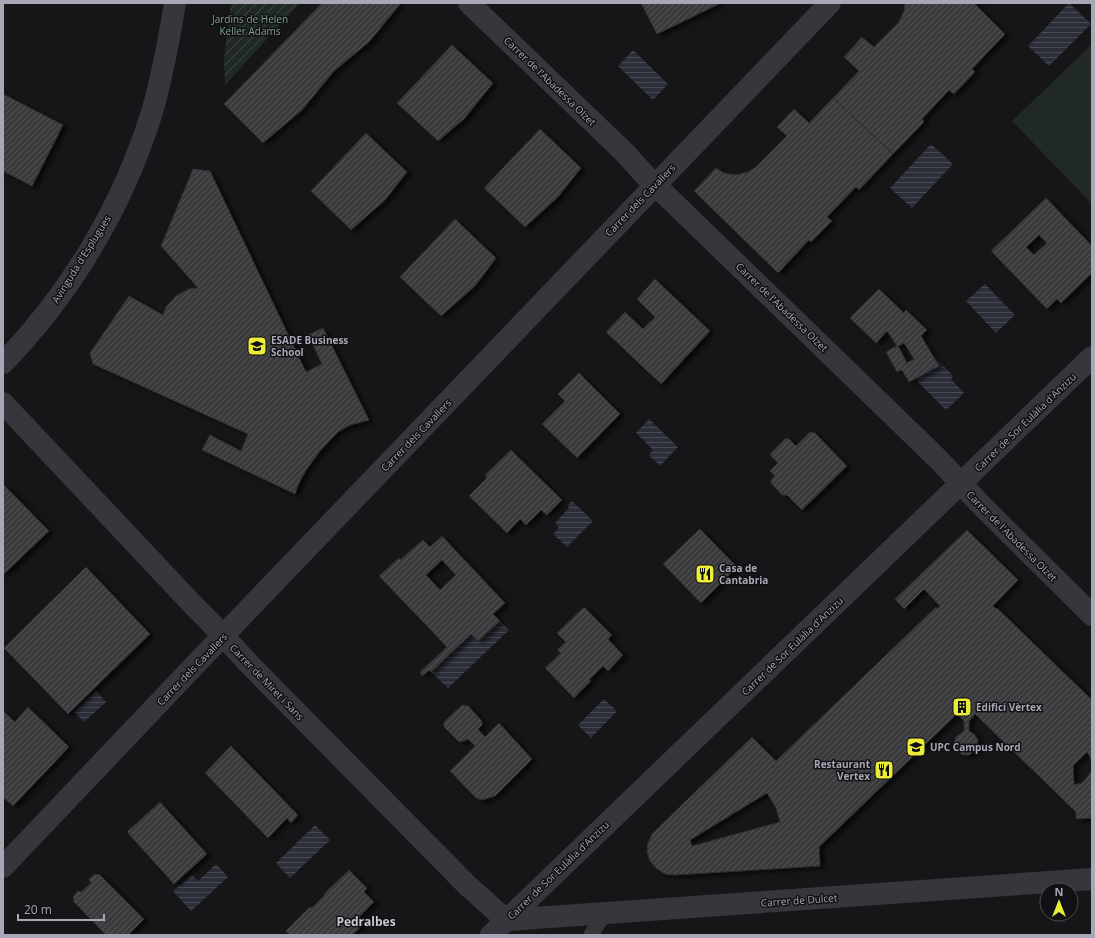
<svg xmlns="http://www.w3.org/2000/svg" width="1095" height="938" font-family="'Open Sans',sans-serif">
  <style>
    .park { fill: #212925 }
    .garden { fill: url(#garden-furrows) }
    .water { fill: url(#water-rules) }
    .building { fill: url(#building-hatch); stroke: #302f33; fill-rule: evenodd; filter: url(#shadow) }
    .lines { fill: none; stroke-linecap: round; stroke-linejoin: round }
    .service { stroke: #37363c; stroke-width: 15 }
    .minor { stroke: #37363c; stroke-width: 22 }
    .tertiary { stroke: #37363c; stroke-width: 22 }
    .labels { text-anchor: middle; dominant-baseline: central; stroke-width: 3; stroke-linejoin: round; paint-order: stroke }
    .park-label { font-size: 10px; fill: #7fa18c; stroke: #111012 }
    .street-label { font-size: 10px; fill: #a8a7b6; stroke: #111012 }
    .poi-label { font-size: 10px; font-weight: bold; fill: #a8a7b6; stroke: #111012; text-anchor: start }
    .quarter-label { font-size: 12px; font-weight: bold; fill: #c9c8d3; stroke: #111012 }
  </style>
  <defs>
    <pattern id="garden-furrows" width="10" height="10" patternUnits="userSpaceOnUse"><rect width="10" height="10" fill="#212925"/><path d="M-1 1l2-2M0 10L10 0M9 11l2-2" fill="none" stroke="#3e4542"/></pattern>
    <pattern id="water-rules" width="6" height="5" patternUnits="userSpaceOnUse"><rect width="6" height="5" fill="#2c2f3a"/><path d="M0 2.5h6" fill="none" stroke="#484a54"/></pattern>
    <pattern id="building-hatch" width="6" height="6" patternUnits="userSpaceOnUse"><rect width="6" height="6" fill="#3b3a3e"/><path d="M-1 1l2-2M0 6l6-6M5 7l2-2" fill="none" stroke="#545458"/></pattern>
    <filter id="shadow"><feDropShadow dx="4.5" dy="2.5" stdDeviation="2" flood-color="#0009"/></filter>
  </defs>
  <rect width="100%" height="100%" fill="#161517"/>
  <path class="park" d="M1092,44V204L1012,121Z"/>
  <path class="garden" d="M231,3H300L225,85L224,58Z"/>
  <path class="water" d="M1069,3L1091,24L1049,66L1028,46Z
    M633,50L668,84L653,100L618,66Z
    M931,144L953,164L912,208L890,188Z
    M985,284L1015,315L996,333L966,301Z
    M934,356L953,376L951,379L964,393L946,410L915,379L939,366Z
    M649,419L678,447L660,466L649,455L653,450L636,433Z
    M572,501L593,521L567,547L553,534L559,528L555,523L569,508L568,505Z
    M500,621L509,630L448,688L431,672L471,634L478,641Z
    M96,691L106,702L84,722L74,712Z
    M604,699L617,711L591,738L578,725Z
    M315,825L330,840L290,878L276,863Z
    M216,864L228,877L191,911L173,891L192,875L198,881Z"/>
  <path class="building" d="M322,3H401L369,42L334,71L302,110L263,143L224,104Z
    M641,3H721L657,34Z
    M905,3H974L1005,34L972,69L975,72L954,94L949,90L922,119L924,122L893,154L833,98L859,71L844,57L862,37L874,47L899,22L904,11Z
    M452,45L493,83L464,119L438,141L397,103Z
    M3,94L63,125L32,186L3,171Z
    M833,98L893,154L859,190L856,187L827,217L832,221L811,242L809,240L778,273L694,191L716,168L724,173L736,175L748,172L756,167L787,136L777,127L794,109L809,123Z
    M540,129L581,168L558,197L525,227L484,188Z
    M366,133L407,172L385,200L351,230L311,191Z
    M193,169L210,171L306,372L322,364L308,335L323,328L369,420L350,425L338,432L320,451L306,470L298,485L295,494L202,450L210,435L241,451L248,434L93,364L90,353L129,296L163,315L166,307L176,296L189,289L198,288L161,246Z
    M1046,198L1092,246V273L1061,303L1057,299L1047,309L991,251ZM1039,235L1047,243L1034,255L1026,247Z
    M455,219L496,258L475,286L441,316L400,277Z
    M655,279L710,331L661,384L606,332L625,312L643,329L655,317L637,299Z
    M879,289L904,313L906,310L927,330L921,336L939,366L909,382L902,370L897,372L886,352L897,346L887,331L876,343L850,318ZM904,343L914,359L907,363L898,346Z
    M579,373L620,414L577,458L542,424L565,401L558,394Z
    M810,432L815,433L847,466L802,510L787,495H782L771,483V480L775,476L770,471L778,463L771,456V453L786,438L789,439L796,446Z
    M511,450L562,500L547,515L541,510L526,525L520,519L507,533L469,496L487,478L485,475Z
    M3,484L49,531L3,575Z
    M700,529L737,567L701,603L663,564Z
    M967,530L1018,580L993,606L996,609L997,608L1092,700V761L1089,755L1087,752L1073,766L1074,785L1082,783L1085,780L1092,770V818L1076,819V812L975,714L969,721V731L974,734L978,740L977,749L969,755H963L958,751L954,743L956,737L964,731V721L957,714L819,847L820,866L674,875L665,874L656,868L650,861L647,852L648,843L652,834L752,737L776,761L936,607L938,609L940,606L924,589L904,609L895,599ZM767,793L776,808L780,822L692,846L690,840Z
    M442,536L505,603L493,614L500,621L478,641L471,634L431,672L429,670L422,676L420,672L447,647L379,576L399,558L400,560L423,540L430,547ZM442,560L456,575L440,590L426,575Z
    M86,567L150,634L68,714L4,648Z
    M584,607L612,635L608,639L623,655L608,671L603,666L589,680L591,681L574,698L545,668L561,653L557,650L566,642L557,633Z
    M462,705L468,706L482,721V725L478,729L485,737L499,723L532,759L495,796L482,800L476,798L450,771L475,746L468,739L464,741L459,742L444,727V722Z
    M28,707L69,747L13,806L3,797V711L15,722Z
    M231,746L298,815L291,823L287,818L268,838L205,773Z
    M160,802L207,854L174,884L127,832Z
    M349,870L367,888L364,892L374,902L359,917L365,923L352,935H290L286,931L310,907L312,908L325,895L324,894Z
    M95,874L98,875L99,874L144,919L128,935H106L73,901L74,900L73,897L78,891L81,892L91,883L89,879Z"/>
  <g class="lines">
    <path class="service" d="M591,935L605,913"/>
    <path class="minor" d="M469,3L625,153L644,174L938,459L983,507L1092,615
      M3,403L195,607C215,626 234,648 253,668L467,885L506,920
      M3,867L192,668L830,3
      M506,920L1092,879
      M491,935L1092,357"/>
    <path class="tertiary" d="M3,363C71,293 123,206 152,112C162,77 169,40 175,3"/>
  </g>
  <defs>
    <symbol id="university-square" viewBox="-11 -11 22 22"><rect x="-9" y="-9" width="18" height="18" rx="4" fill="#ebeb39" stroke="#111012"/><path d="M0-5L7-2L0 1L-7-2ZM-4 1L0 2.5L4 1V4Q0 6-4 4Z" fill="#111"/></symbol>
    <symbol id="restaurant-square" viewBox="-11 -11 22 22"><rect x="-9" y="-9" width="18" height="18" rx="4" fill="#ebeb39" stroke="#111012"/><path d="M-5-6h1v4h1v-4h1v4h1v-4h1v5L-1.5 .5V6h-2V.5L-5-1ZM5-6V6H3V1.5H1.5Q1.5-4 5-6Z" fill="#111"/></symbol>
    <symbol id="building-square" viewBox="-11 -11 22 22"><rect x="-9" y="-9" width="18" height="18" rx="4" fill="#ebeb39" stroke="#111012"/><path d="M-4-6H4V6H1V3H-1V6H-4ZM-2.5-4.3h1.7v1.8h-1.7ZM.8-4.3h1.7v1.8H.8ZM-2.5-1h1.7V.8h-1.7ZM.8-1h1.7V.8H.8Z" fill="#111"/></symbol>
  </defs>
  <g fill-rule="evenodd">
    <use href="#university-square" x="246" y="335" width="22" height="22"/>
    <use href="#restaurant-square" x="694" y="563" width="22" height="22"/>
    <use href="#building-square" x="951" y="696" width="22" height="22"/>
    <use href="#university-square" x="905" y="736" width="22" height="22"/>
    <use href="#restaurant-square" x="873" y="759" width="22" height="22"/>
  </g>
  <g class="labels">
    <g class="park-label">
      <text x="250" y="19">Jardins de Helen<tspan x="250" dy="12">Keller Adams</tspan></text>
    </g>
    <g class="street-label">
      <text transform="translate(550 81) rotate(44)">Carrer de l'Abadessa Olzet</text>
      <text transform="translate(640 200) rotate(-46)">Carrer dels Cavallers</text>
      <text transform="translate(81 259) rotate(-58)">Avinguda d'Esplugues</text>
      <text transform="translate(782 307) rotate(44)">Carrer de l'Abadessa Olzet</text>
      <text transform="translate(1025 422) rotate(-44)">Carrer de Sor Eulàlia d'Anzizu</text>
      <text transform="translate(416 435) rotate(-46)">Carrer dels Cavallers</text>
      <text transform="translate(1012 536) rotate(45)">Carrer de l'Abadessa Olzet</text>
      <text transform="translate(792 646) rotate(-44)">Carrer de Sor Eulàlia d'Anzizu</text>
      <text transform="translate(192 669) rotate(-46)">Carrer dels Cavallers</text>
      <text transform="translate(267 682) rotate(46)">Carrer de Miret i Sans</text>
      <text transform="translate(558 870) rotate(-44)">Carrer de Sor Eulàlia d'Anzizu</text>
      <text transform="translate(799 900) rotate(-4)">Carrer de Dulcet</text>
    </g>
    <g class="poi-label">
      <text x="271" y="340">ESADE Business<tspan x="271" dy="12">School</tspan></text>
      <text x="719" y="568">Casa de<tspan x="719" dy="12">Cantabria</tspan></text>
      <text x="976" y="707">Edifici Vèrtex</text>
      <text x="930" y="747">UPC Campus Nord</text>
      <text x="870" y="764" text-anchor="end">Restaurant<tspan x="870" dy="12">Vertex</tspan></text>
    </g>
    <g class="quarter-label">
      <text x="366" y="921">Pedralbes</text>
    </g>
  </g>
  <rect width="1095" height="938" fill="none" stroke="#a8a7b6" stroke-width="8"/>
  <g transform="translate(1059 902)"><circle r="19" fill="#111012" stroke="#4d4c54"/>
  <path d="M0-3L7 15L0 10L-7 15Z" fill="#ebeb39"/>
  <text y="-6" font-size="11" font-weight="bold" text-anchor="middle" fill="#a8a7b6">N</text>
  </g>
  <path d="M18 914v6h86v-6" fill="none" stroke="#a8a7b6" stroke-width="2"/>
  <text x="24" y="914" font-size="12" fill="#a8a7b6" stroke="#111012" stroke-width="3" paint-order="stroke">20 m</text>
</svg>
